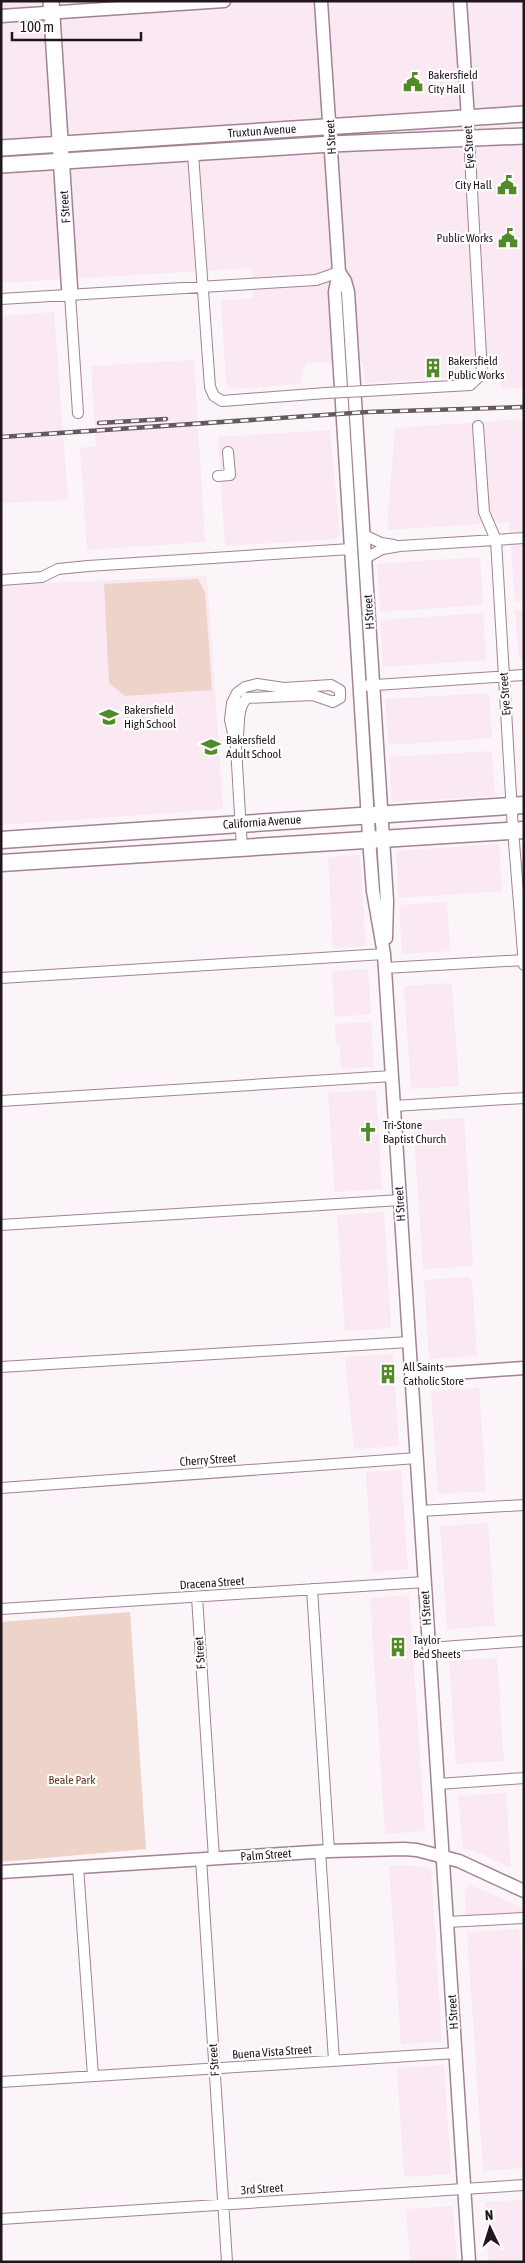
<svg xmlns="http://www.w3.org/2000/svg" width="525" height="2263" font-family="'Asap Condensed',sans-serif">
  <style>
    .built { fill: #fae8f2 }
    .green { fill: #eed3c8 }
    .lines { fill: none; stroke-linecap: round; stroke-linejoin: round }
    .minor-casing { stroke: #a38296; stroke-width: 12 }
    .tertiary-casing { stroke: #a38296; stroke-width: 15 }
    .secondary-casing { stroke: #a38296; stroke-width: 18 }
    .primary-casing { stroke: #a38296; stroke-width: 19 }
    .minor { stroke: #fff; stroke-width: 10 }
    .tertiary { stroke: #fff; stroke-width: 12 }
    .secondary { stroke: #fff; stroke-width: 15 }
    .primary { stroke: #fff; stroke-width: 16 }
    .rail-casing { stroke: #655960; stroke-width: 4.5 }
    .rail { stroke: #fff; stroke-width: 2.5; stroke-dasharray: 8; stroke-linecap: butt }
    .minor-bridge-casing { stroke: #a38296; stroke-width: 12; stroke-linecap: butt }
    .minor-bridge { stroke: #fff; stroke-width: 10 }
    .labels { text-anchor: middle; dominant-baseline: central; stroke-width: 4.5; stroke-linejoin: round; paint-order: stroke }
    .poi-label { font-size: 12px; fill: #22151d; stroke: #fff; text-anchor: start }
    .street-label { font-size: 12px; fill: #22151d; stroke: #fff }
    .park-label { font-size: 12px; fill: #6a331b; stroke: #fff }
  </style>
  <rect width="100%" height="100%" fill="#fbf4f8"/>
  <path class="built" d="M1,1H524V387L501,389L499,359L467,360L468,372L464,377L365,383L363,362L306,363L300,384L230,389L226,383L221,301L254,298L252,268L1,283Z
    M54,312L68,500L1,503V316Z
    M194,360L205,542L87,550L80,448L96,446L91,366Z
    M524,419V601L515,602L509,522L387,530L395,428Z
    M330,430L340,534L336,539L225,546L218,437Z
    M480,557L483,605L380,612L377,564Z
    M207,576L223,809L1,825V585Z
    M524,610V658H519L515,611Z
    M483,613L486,660L383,667L380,620Z
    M489,693L492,738L389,745L385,699Z
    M492,751L495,796L392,802L389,757Z
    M499,844L502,891L399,898L396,851Z
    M360,855L366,946L333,948L328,857Z
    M447,902L450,951L402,954L399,905Z
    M368,969L371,1014L335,1017L332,971Z
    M452,983L459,1086L411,1089L404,986Z
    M371,1022L374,1067L341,1069L340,1044L336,1043L335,1024Z
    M376,1090L382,1189L335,1192L328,1093Z
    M464,1118L473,1266L423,1269L413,1121Z
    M384,1212L391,1328L345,1331L337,1215Z
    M468,1277L472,1281L477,1356L429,1359L424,1280Z
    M393,1354L399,1446L354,1449L345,1357Z
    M479,1388L486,1491L438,1494L431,1391Z
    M401,1470L408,1569L372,1572L366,1472Z
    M488,1523L495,1626L447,1629L440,1526Z
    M409,1595L425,1831L385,1834L370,1598Z
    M497,1658L504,1761L456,1764L449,1661Z
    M506,1793L511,1868L482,1854L463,1848L458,1796Z
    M404,1865L431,1868L442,2042L401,2044L389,1866Z
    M470,1885L524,1908V1913L466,1917L465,1891Z
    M519,1929L524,2000V2168L483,2171L467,1932Z
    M444,2065L451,2174L404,2177L397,2068Z
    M524,2200V2262H489L485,2202Z
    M453,2206L457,2262H410L406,2209Z"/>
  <path class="green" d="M198,579L205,592L212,690L125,696L109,683L104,584Z
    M130,1612L146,1849L1,1862V1622Z"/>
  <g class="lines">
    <defs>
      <path id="minor" d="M193,154L210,387L214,396L222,401L326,393
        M70,295L78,413
        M1,299L316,280L339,272
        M366,391L470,385L482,374L468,118
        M478,426L484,512L496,540L513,830L524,965
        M218,476L230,475L228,452
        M364,535L381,543L394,545
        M366,558L382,549L400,546L524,538
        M1,580L42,577L58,569L88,566L351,549
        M361,686L524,675
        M236,747C241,732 235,709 247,698L313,695L333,702L340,698V690L331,685L284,688L257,684L245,687L237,693L232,703L230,720L236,747L242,848
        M385,968L524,960
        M1,978L384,954
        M1,1101L392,1076
        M394,1106L524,1098
        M1,1225L400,1200
        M1,1367L409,1342
        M1,1488L417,1458
        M420,1511L524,1505
        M312,1589L329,1851
        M197,1597L214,1858
        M1,1609L425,1582
        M429,1648L524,1641
        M438,1784L524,1778
        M320,1851L334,2060
        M201,1859L227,2262
        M78,1867L93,2076
        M447,1922L524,1918
        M1,2082L456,2053
        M1,2219L524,2185"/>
      <path id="tertiary" d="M321,1L339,272L335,292L370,852L373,891L384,954L469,2262
        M460,1L468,118
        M1,16L224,1
        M339,272L345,281L348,292L387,901L386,938
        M411,1376L524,1368
        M1,1872L329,1851L404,1849L417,1850L459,1861L524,1891"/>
      <path id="secondary" d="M51,1L70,295
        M1,148L524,114
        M1,165L331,144L524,136"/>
      <path id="primary" d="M1,840L524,805
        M1,863L524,830"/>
    </defs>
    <use href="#minor" class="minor-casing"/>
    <use href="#tertiary" class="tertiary-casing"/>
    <use href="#secondary" class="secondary-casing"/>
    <use href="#primary" class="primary-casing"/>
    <use href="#minor" class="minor"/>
    <use href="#tertiary" class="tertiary"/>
    <use href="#secondary" class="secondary"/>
    <use href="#primary" class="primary"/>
    <defs>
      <path id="rail" d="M99,423L166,419
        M1,437L368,412L524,407"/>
    </defs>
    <use href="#rail" class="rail-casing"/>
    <use href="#rail" class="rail"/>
    <defs>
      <path id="minor-bridge" d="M326,393L366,391"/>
    </defs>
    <use href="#minor-bridge" class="minor-bridge-casing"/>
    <use href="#minor-bridge" class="minor-bridge"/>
  </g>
  <defs>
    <symbol id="civic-bare" viewBox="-9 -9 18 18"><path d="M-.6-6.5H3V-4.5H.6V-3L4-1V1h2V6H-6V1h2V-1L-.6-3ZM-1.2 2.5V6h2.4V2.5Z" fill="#518a26" stroke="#fff" stroke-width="2.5" paint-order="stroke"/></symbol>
    <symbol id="building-bare" viewBox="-9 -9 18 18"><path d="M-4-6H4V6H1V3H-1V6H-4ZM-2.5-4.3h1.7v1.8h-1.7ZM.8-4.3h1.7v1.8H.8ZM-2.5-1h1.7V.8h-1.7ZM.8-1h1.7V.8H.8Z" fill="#518a26" stroke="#fff" stroke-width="2.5" paint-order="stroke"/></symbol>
    <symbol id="school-bare" viewBox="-9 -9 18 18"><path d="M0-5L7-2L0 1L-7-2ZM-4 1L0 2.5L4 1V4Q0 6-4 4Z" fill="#518a26" stroke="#fff" stroke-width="2.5" paint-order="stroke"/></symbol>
    <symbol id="church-bare" viewBox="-9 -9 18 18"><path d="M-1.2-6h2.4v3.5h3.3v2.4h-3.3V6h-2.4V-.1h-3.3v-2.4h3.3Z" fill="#518a26" stroke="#fff" stroke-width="2.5" paint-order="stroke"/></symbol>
  </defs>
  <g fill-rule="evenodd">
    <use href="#civic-bare" x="399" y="68" width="28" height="28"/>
    <use href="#civic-bare" x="493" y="171" width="28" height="28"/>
    <use href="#civic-bare" x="494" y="224" width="28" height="28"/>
    <use href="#building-bare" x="419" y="354" width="28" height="28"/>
    <use href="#school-bare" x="95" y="703" width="28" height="28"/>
    <use href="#school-bare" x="197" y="733" width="28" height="28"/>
    <use href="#church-bare" x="354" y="1118" width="28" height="28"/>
    <use href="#building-bare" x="374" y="1360" width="28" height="28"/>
    <use href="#building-bare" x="384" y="1633" width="28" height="28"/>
  </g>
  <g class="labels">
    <g class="poi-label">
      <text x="428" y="75">Bakersfield<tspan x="428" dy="14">City Hall</tspan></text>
      <text x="492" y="185" text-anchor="end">City Hall</text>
      <text x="493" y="238" text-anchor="end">Public Works</text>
      <text x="448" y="361">Bakersfield<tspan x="448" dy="14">Public Works</tspan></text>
      <text x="124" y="710">Bakersfield<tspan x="124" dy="14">High School</tspan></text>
      <text x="226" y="740">Bakersfield<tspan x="226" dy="14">Adult School</tspan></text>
      <text x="383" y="1125">Tri-Stone<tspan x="383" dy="14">Baptist Church</tspan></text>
      <text x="403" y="1367">All Saints<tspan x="403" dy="14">Catholic Store</tspan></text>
      <text x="413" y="1640">Taylor<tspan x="413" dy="14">Bed Sheets</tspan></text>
    </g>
    <g class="street-label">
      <text transform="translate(262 131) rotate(-4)">Truxtun Avenue</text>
      <text transform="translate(331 137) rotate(-93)">H Street</text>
      <text transform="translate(469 147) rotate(-93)">Eye Street</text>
      <text transform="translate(65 207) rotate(-94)">F Street</text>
      <text transform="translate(369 612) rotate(-94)">H Street</text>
      <text transform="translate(505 694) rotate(-94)">Eye Street</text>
      <text transform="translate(262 822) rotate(-4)">California Avenue</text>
      <text transform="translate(400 1204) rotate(-94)">H Street</text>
      <text transform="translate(208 1460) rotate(-4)">Cherry Street</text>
      <text transform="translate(212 1583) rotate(-4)">Dracena Street</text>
      <text transform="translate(426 1608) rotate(-94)">H Street</text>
      <text transform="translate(200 1653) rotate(-94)">F Street</text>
      <text transform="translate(266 1855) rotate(-4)">Palm Street</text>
      <text transform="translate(453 2012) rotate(-94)">H Street</text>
      <text transform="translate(272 2052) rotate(-4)">Buena Vista Street</text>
      <text transform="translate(214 2060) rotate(-94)">F Street</text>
      <text transform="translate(262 2189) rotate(-4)">3rd Street</text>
    </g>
    <g class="park-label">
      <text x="72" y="1780">Beale Park</text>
    </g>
  </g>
  <rect width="525" height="2263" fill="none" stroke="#22151d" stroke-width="5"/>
  <g transform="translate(490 2228) rotate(356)" stroke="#ffffff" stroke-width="4" paint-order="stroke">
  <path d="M0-4L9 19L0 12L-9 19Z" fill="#22151d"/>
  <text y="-8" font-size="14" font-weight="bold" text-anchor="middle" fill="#22151d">N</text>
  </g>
  <path d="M12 32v8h129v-8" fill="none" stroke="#22151d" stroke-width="2.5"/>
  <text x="20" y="32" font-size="15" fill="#22151d" stroke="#ffffff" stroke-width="4" paint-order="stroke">100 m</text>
</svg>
